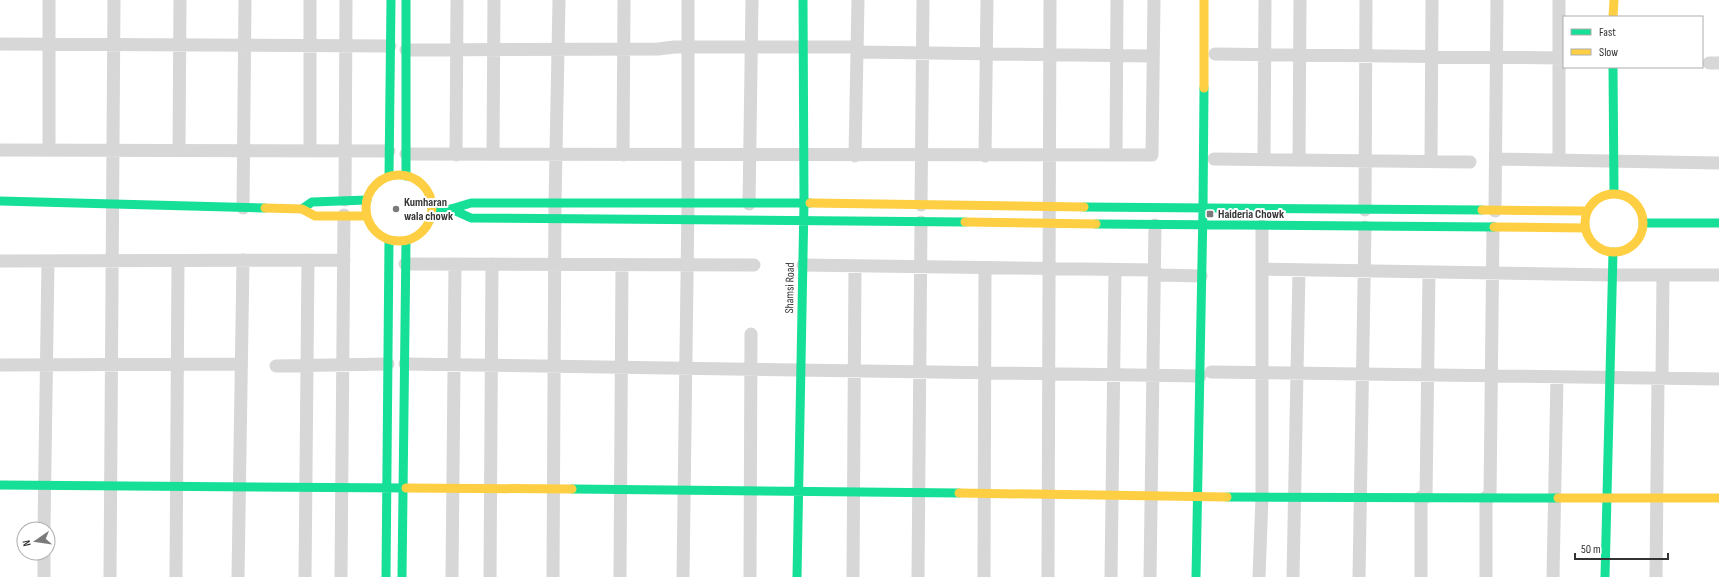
<svg xmlns="http://www.w3.org/2000/svg" width="1719" height="577" font-family="'Sofia Sans Condensed',sans-serif">
  <style>
    .lines { fill: none; stroke-linecap: round; stroke-linejoin: round }
    .street { stroke: #d7d7d7; stroke-width: 13 }
    .fast { stroke: #16e098; stroke-width: 9 }
    .slow { stroke: #ffcf43; stroke-width: 9 }
    .poi-dot { fill: #7a7a7a; stroke: #fff; stroke-width: 1.5 }
    .labels { text-anchor: middle; dominant-baseline: central; stroke-width: 4; stroke-linejoin: round; paint-order: stroke }
    .poi-label { font-size: 12px; font-weight: bold; fill: #333; stroke: #fff; text-anchor: start }
    .street-label { font-size: 12px; fill: #333; stroke: #fff }
  </style>
  <rect width="100%" height="100%" fill="#fff"/>
  <g class="lines">
    <path class="street" d="M49,0V150
      M310,0V151
      M0,44L390,46
      M406,50L658,49L674,47H858
      M858,52L1153,56
      M1215,54L1564,58
      M1709,63H1719
      M0,150L389,151
      M179,150L180,0
      M406,154L1152,155L1154,0
      M493,154L494,0
      M456,155L457,0
      M623,155L624,0
      M1116,155L1117,0
      M855,156L858,0
      M985,156L987,0
      M1214,159L1470,162
      M1264,159L1265,0
      M1496,159L1719,163
      M1299,160L1300,0
      M1559,160V0
      M1431,161L1432,0
      M345,200L346,0
      M749,204L752,0
      M921,205L923,0
      M243,208L245,0
      M1365,210L1366,0
      M1495,211L1497,0
      M0,261L344,260
      M405,264L754,265
      M803,265L1154,270L1160,275L1201,276
      M1262,269L1612,275H1719
      M405,364L1200,376
      M0,365L241,364
      M276,366L388,364
      M1211,372L1719,379
      M1662,378L1663,275
      M1426,497L1429,272
      M1490,497L1493,228
      M44,529L48,261
      M44,577V553
      M110,577L114,0
      M176,577L178,261
      M238,577L243,260
      M305,577L308,260
      M341,577L344,215
      M452,577L455,264
      M490,577L492,264
      M553,577L555,203L559,0
      M620,577L622,265
      M683,577L688,204V0
      M750,577L751,334
      M853,577L855,266
      M918,577L921,222
      M984,577L985,268
      M1048,577L1050,0
      M1111,577L1115,270
      M1150,577L1155,225
      M1259,577L1262,497V226
      M1293,577L1299,270
      M1359,577L1365,227
      M1421,577V497
      M1486,577V497
      M1553,577L1557,377
      M1656,577L1658,378"/>
    <path class="fast" d="M406,0V176
      M1613,67L1614,193
      M389,176L391,0
      M0,201L265,208
      M1084,207L1482,210
      M302,209L312,202L367,200
      M432,209H451L471,203H810
      M451,209L471,218L965,222
      M1643,223H1719
      M1096,224L1494,227
      M0,485L406,488
      M572,489L959,493
      M1227,497L1558,498
      M386,577L389,240
      M402,577L406,241
      M797,577L804,203L803,0
      M1196,577L1203,209L1204,88
      M1605,577L1613,252"/>
    <path class="slow" d="M1613,17L1614,0
      M1204,88V0
      M366 208a33 33 0 1 1 66 0a33 33 0 1 1-66 0Z
      M1585 223a29 29 0 1 1 58 0a29 29 0 1 1-58 0Z
      M810,203L1084,207
      M265,208L302,209L315,216H367
      M1482,210L1587,211
      M965,222L1096,224
      M1494,227L1585,228
      M406,488L572,489
      M959,493L1227,497
      M1558,498H1719"/>
  </g>
  <g class="poi-dot">
    <circle cx="396" cy="209" r="4"/>
    <rect x="1206" y="210" width="8" height="8" rx="2"/>
  </g>
  <g class="labels">
    <g class="poi-label">
      <text x="404" y="202">Kumharan<tspan x="404" dy="14">wala chowk</tspan></text>
      <text x="1218" y="214">Haideria Chowk</text>
    </g>
    <g class="street-label">
      <text transform="translate(790 288) rotate(-89)">Shamsi Road</text>
    </g>
  </g>
  <rect x="1563" y="16" width="140" height="52" fill="#ffffff" stroke="#adadad"/>
  <rect x="1571" y="29" width="20" height="6" fill="#16e098" stroke="#adadad"/>
  <text x="1599" y="36" font-size="12" fill="#333333">Fast</text>
  <rect x="1571" y="49" width="20" height="6" fill="#ffcf43" stroke="#adadad"/>
  <text x="1599" y="56" font-size="12" fill="#333333">Slow</text>
  <g transform="translate(36 541) rotate(257)"><circle r="19" fill="#ffffff" stroke="#adadad"/>
  <path d="M0-3L7 15L0 10L-7 15Z" fill="#7a7a7a"/>
  <text y="-6" font-size="11" font-weight="bold" text-anchor="middle" fill="#333333">N</text>
  </g>
  <path d="M1575 553v6h93v-6" fill="none" stroke="#333333" stroke-width="2"/>
  <text x="1581" y="553" font-size="12" fill="#333333" stroke="#ffffff" stroke-width="3" paint-order="stroke">50 m</text>
</svg>
